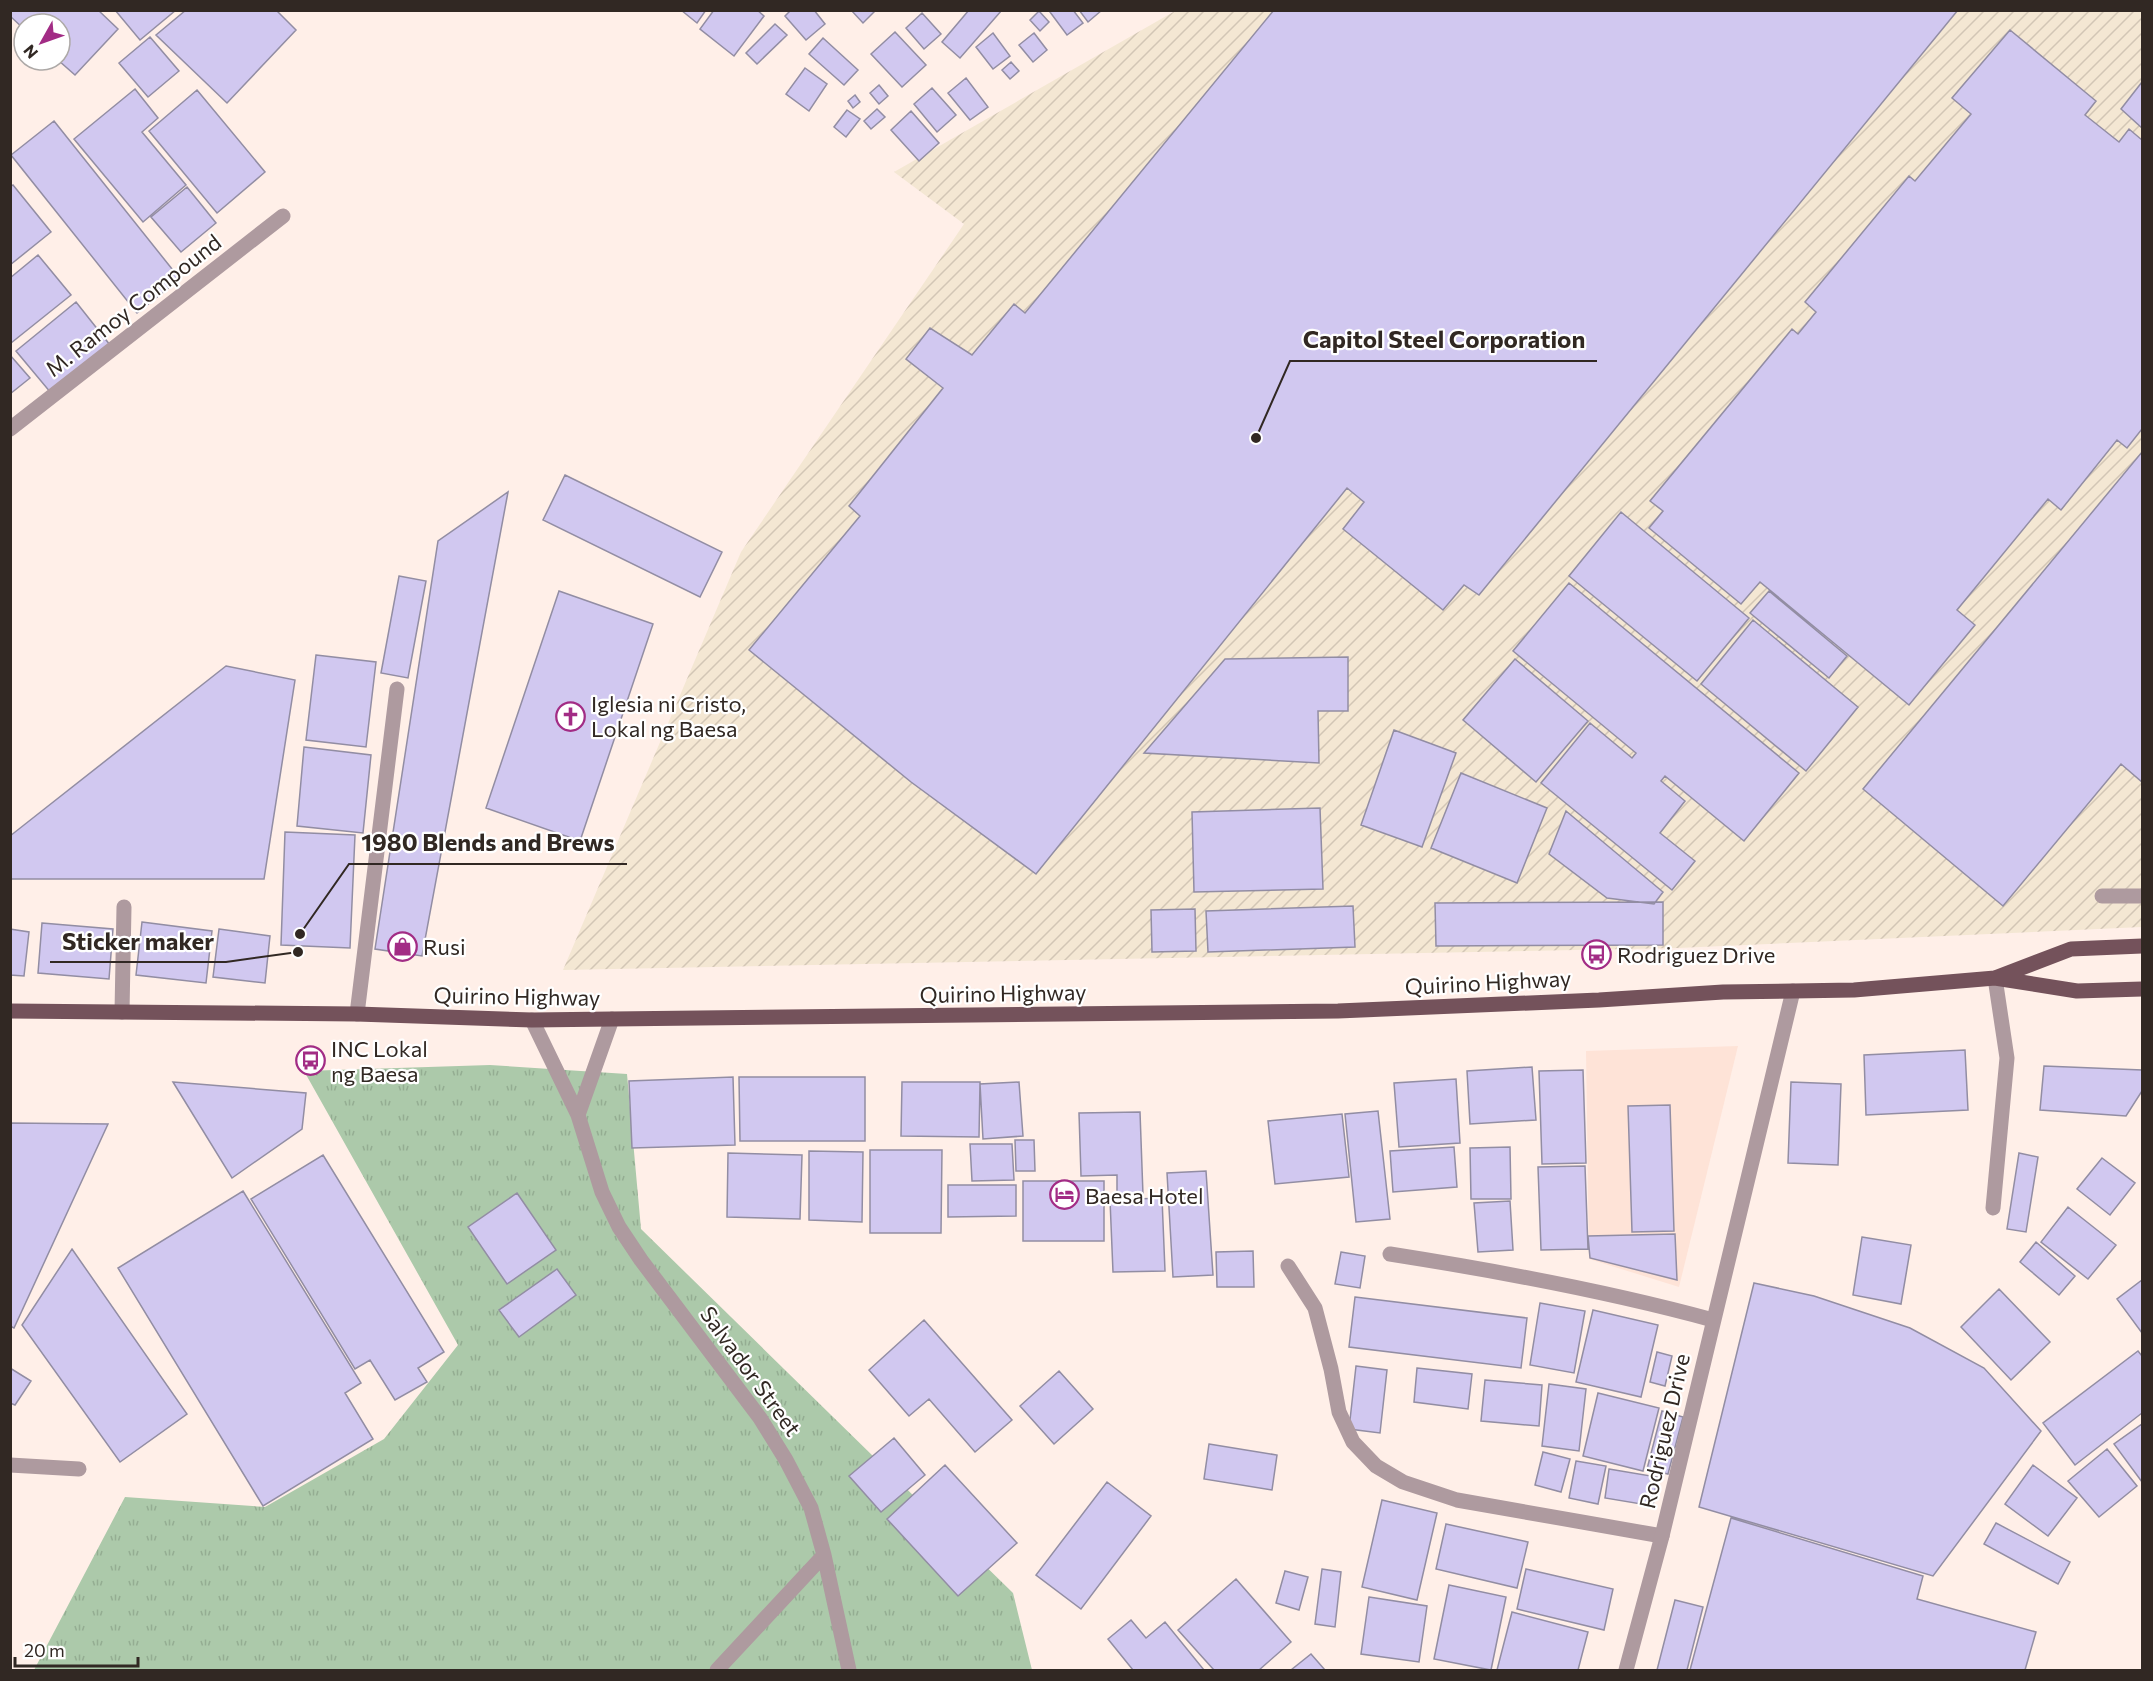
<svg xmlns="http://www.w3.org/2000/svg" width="2153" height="1681" font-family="Commissioner,sans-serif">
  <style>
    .built { fill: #fee3d7 }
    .industrial { fill: url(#industrial-furrows) }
    .grass { fill: url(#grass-tufts) }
    .building { fill: #d1c8f0; stroke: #928da3; stroke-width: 1.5 }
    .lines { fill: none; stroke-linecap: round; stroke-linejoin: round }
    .service { stroke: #ae9a9f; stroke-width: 15 }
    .minor { stroke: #ae9a9f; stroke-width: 15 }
    .primary { stroke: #74525b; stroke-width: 15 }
    .labels { text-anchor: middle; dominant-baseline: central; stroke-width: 4.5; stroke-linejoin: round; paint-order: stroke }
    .street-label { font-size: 22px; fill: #312823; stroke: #fff }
    .poi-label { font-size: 22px; fill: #312823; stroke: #fff; text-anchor: start }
    .leader { fill: none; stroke: #312823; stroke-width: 2 }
    .callout-dot { fill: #312823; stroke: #fff; stroke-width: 2 }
    .callout-label { font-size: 24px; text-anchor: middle; font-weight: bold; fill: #312823; stroke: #fff; stroke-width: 4.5; stroke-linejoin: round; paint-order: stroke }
  </style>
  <defs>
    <pattern id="industrial-furrows" width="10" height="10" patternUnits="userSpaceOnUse" patternTransform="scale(1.5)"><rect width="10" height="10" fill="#f4e7d3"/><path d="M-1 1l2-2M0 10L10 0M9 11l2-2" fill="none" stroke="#d2c6b5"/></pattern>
    <pattern id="grass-tufts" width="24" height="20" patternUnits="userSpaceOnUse" patternTransform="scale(1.5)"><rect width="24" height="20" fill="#acc9aa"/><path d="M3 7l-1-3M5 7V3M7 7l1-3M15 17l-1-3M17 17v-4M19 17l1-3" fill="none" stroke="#94ad92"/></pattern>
  </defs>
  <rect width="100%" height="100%" fill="#ffefe8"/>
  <path class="built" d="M1738,1046L1679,1287L1589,1259L1586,1051Z"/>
  <path class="industrial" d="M1175,11H2142V927L1678,948L563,970L741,552L964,224L894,172Z"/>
  <path class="grass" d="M490,1065L627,1074L641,1229L1013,1593L1032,1670H34L125,1497L265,1507L384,1439L458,1345L304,1071Z"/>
  <path class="building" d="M10,10H98L118,29L75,75L58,60H60V24H24V29L10,16Z
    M115,10H176L140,40Z
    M186,10H276L296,30L227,103L156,35Z
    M681,10H706L697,23Z
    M714,10H757L764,16L734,56L700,29Z
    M791,10H814L825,24L806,40L785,16Z
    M851,10H876L863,23Z
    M969,10H1002L960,58L942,42Z
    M1052,10H1073L1083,23L1067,35L1050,12Z
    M1079,10H1102L1088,22Z
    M1274,10H1958L1479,595L1464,585L1443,610L1343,529L1364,502L1347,488L1036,874L911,782L749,650L860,516L849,506L943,388L906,359L930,328L972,355L1014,304L1025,313Z
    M1039,11L1049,22L1040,31L1030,20Z
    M922,13L941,34L924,49L906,28Z
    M775,24L787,35L757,64L746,53Z
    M2010,30L2096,101L2085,115L2119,142L2129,129L2142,140V429L2127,448L2117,440L2061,510L2048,499L1957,610L1975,625L1909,705L1760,582L1741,604L1649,528L1663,511L1650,501L1792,329L1798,334L1816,312L1805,302L1909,176L1915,181L1971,114L1952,98Z
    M895,32L926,65L902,87L871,54Z
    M993,33L1010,56L993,69L976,47Z
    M1034,33L1047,50L1033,62L1019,45Z
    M150,37L179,71L148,97L119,63Z
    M823,38L858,70L844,85L809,54Z
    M1011,62L1019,71L1010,79L1002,70Z
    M805,68L827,84L809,111L786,94Z
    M966,78L988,107L970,120L948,93Z
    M2142,82V128L2121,109Z
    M879,85L888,96L879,104L870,93Z
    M932,88L956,115L937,132L914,104Z
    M135,89L158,118L142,132L186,185L143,222L74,139Z
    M197,90L265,172L217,213L149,131Z
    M855,95L860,102L853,108L848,101Z
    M877,109L885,117L871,129L864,121Z
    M847,110L860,119L846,137L834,127Z
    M911,111L939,143L919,161L891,130Z
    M54,121L180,279L137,313L11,155Z
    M13,185L51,232L10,265V187Z
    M187,187L216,223L181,252L151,217Z
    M38,255L71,295L11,343L10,278Z
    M76,302L110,345L51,393L16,351Z
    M10,355L30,378L10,394Z
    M2142,452V782L2121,764L2003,906L1863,789Z
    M565,475L722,552L700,597L543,520Z
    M508,492L422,956L375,949L438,541Z
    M1621,512L1749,618L1697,681L1569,576Z
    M399,576L426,581L408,678L381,673Z
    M1569,583L1799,773L1744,841L1665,776L1661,781L1685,801L1660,833L1695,861L1672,890L1541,783L1590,723L1632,758L1636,753L1513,651Z
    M559,591L653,624L580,841L486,808Z
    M1769,591L1847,656L1829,678L1750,613Z
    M1753,620L1858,707L1806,771L1701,684Z
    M316,655L376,662L366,747L306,740Z
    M1348,657V711H1318L1319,763L1144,753L1225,659Z
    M1515,659L1588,721L1536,782L1463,720Z
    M226,666L295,680L264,879H10V836Z
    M1394,730L1456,753L1422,847L1361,825Z
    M304,747L371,755L363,833L297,826Z
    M1461,773L1547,808L1517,883L1431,848Z
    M1320,808L1323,889L1194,892L1192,812Z
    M1566,811L1663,892L1654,904L1607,898L1549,854Z
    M285,832L355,835L350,948L281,945Z
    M1663,902V945L1436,946L1435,903Z
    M1353,906L1355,947L1208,952L1206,911Z
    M1195,909L1196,951L1152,952L1151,910Z
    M142,922L212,931L206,983L136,975Z
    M42,923L113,929L109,979L38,973Z
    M10,929L29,932L24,976L10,975Z
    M219,929L270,936L265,983L213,977Z
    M1965,1050L1968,1110L1866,1115L1864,1055Z
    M2044,1066L2142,1070V1091L2126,1116L2040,1110Z
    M1532,1067L1536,1120L1470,1124L1467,1071Z
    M1583,1070L1586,1163L1542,1164L1539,1071Z
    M733,1077L735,1145L632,1148L629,1081Z
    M739,1077H865V1141H740Z
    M1456,1079L1460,1143L1399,1147L1394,1083Z
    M173,1082L306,1093L302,1129L232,1178Z
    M902,1082H980L979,1137L901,1136Z
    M1019,1082L1023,1136L983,1139L980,1084Z
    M1791,1082L1841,1084L1838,1165L1788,1163Z
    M1670,1105L1674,1231L1632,1232L1628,1106Z
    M1378,1111L1390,1219L1356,1222L1345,1114Z
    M1140,1112L1143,1195H1117V1175L1081,1176L1079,1113Z
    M1342,1114L1349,1177L1275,1184L1268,1121Z
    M10,1123L108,1124L14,1328L10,1326Z
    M1015,1140H1034L1035,1171H1016Z
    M970,1144H1012L1014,1180L972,1181Z
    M1454,1147L1457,1187L1393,1192L1390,1151Z
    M1510,1147L1511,1199H1471L1470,1148Z
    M870,1150H942L941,1233H870Z
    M809,1151L863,1152L862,1222L809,1220Z
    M728,1153L802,1155L800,1219L727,1217Z
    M2019,1153L2038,1157L2026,1232L2007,1229Z
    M323,1155L444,1352L418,1368L427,1382L395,1400L370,1360L355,1369L251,1199Z
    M2102,1158L2135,1183L2110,1215L2077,1189Z
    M1585,1166L1588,1249L1541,1250L1538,1167Z
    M1206,1171L1213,1275L1173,1277L1167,1173Z
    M1023,1181H1104V1241H1023Z
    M948,1185H1016V1216L948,1217Z
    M243,1191L361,1383L345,1393L373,1439L263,1506L118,1268Z
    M517,1193L556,1250L507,1284L468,1227Z
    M1162,1198L1165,1271L1113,1272L1110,1200Z
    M1510,1201L1513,1250L1478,1252L1474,1203Z
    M2068,1207L2116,1245L2088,1279L2041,1242Z
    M1675,1234L1677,1280L1590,1258L1588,1236Z
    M1862,1237L1911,1245L1901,1304L1853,1295Z
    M2036,1242L2075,1276L2059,1295L2020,1262Z
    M72,1249L187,1414L120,1462L22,1325Z
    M1253,1251L1254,1287H1217L1216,1252Z
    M1341,1252L1365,1256L1360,1288L1335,1284Z
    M557,1269L576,1295L519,1337L499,1310Z
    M2142,1280V1333L2117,1299Z
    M1754,1283L1814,1296L1910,1328L1984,1368L2041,1431L1933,1576L1699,1507Z
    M1999,1289L2050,1342L2011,1380L1961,1327Z
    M1355,1297L1527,1318L1521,1368L1349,1347Z
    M1540,1303L1585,1311L1574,1373L1530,1365Z
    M1593,1310L1658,1325L1641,1397L1576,1382Z
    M924,1320L1012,1420L975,1452L929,1399L909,1416L869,1370Z
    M2138,1351L2142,1356V1413L2075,1465L2043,1423Z
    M1657,1352L1672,1356L1665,1386L1650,1382Z
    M1356,1366L1387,1370L1380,1433L1349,1429Z
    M10,1368L31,1381L15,1405L10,1403Z
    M1417,1368L1472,1374L1468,1409L1414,1402Z
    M1059,1371L1093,1409L1054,1444L1020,1406Z
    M1485,1380L1542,1385L1539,1426L1481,1421Z
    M1549,1384L1586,1389L1579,1451L1542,1446Z
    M1598,1393L1659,1408L1643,1471L1583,1456Z
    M1662,1411L1683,1417L1668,1474L1647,1469Z
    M2142,1424V1482L2114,1444Z
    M894,1438L925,1475L881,1512L849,1476Z
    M1209,1444L1277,1455L1272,1490L1204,1479Z
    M2107,1449L2137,1486L2099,1517L2068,1481Z
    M1543,1452L1570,1459L1561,1492L1535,1485Z
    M1576,1461L1606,1466L1598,1504L1569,1498Z
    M945,1465L1017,1543L958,1596L887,1519Z
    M2033,1465L2077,1498L2048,1536L2005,1504Z
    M1609,1469L1657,1477L1653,1506L1605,1498Z
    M1107,1482L1151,1516L1081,1609L1036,1575Z
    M1382,1500L1437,1513L1417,1600L1362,1587Z
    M1731,1518L1923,1576L1917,1599L2036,1632L2025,1670H1690Z
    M1996,1523L2070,1562L2058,1584L1984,1544Z
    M1446,1524L1528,1542L1517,1588L1436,1569Z
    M1322,1569L1341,1572L1335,1627L1315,1624Z
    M1526,1569L1613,1589L1604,1630L1517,1609Z
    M1285,1571L1308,1577L1299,1610L1276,1603Z
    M1236,1579L1291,1642L1259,1670H1214L1178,1630Z
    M1449,1585L1506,1597L1491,1670L1434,1659Z
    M1369,1597L1427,1606L1419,1662L1361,1654Z
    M1675,1600L1703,1607L1687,1670H1657Z
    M1512,1612L1588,1632L1578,1670H1497Z
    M1131,1620L1146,1638L1165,1622L1204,1670H1133L1108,1639Z
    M1311,1654L1325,1670H1291Z"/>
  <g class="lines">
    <path class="service" d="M2102,896H2142
      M122,1012L124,907
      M357,1014L397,689
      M1993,1208L2007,1058L1995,978
      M1390,1254C1498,1271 1607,1291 1713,1320
      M1288,1266L1315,1308L1331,1369L1339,1412L1353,1442L1376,1466L1403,1482L1457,1500L1662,1536
      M10,1465L79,1469"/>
    <path class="minor" d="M10,429L283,216
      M532,1020L578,1115L602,1192L619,1227L641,1260L760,1418L786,1460L811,1508L824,1555L849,1670
      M578,1115L612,1019
      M717,1670L824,1555
      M1626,1670L1662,1536L1793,991"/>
    <path class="primary" d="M1995,978L2071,949L2142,946
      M10,1011L357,1014L532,1020L612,1019L1338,1011L1599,1000L1723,992L1854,990L1995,978L2077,991L2142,989"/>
  </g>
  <defs>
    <symbol id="church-ring" viewBox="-11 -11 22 22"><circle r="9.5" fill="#fff" stroke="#a22c85" stroke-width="1.5"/><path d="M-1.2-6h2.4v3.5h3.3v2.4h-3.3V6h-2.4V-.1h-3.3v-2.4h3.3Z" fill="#a22c85"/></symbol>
    <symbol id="shop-ring" viewBox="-11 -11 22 22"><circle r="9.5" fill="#fff" stroke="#a22c85" stroke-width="1.5"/><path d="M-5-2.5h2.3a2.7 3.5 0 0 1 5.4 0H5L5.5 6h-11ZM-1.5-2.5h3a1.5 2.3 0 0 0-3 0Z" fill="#a22c85"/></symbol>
    <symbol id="bus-ring" viewBox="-11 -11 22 22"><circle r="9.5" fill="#fff" stroke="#a22c85" stroke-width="1.5"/><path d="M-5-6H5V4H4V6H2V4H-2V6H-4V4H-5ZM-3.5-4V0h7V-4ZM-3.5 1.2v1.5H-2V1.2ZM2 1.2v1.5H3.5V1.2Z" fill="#a22c85"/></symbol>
    <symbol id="hotel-ring" viewBox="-11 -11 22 22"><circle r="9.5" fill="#fff" stroke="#a22c85" stroke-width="1.5"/><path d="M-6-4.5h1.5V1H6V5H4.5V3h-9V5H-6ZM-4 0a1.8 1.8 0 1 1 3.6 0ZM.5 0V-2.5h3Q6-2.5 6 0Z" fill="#a22c85"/></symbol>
  </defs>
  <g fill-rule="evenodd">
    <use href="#church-ring" x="554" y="700" width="33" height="33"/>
    <use href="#shop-ring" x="386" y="930" width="33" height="33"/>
    <use href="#bus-ring" x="1580" y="938" width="33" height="33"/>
    <use href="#bus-ring" x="294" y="1044" width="33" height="33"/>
    <use href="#hotel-ring" x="1048" y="1178" width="33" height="33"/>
  </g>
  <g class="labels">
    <g class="street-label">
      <text transform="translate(133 305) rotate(-38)">M. Ramoy Compound</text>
      <text transform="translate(1488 982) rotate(-3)">Quirino Highway</text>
      <text transform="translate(1003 993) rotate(-1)">Quirino Highway</text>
      <text transform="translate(517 996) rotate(1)">Quirino Highway</text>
      <text transform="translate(751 1371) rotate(54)">Salvador Street</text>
      <text transform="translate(1664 1431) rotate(-77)">Rodriguez Drive</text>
    </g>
    <g class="poi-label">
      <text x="591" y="703">Iglesia ni Cristo,<tspan x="591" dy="25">Lokal ng Baesa</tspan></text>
      <text x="423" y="946">Rusi</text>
      <text x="1617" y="954">Rodriguez Drive</text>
      <text x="331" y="1048">INC Lokal<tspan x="331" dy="25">ng Baesa</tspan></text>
      <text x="1085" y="1195">Baesa Hotel</text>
    </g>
  </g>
  <path class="leader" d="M1256 438L1290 361H1597M300 934L349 864H627M298 952L226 962H50"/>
  <g class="callout-dot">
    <circle cx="1256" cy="438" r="6"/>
    <circle cx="300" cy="934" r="6"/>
    <circle cx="298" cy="952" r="6"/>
  </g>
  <g class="callout-label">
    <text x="1444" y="348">Capitol Steel Corporation</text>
    <text x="488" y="851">1980 Blends and Brews</text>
    <text x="138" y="950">Sticker maker</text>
  </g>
  <rect width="2153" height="1681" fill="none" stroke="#312823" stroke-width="24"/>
  <g transform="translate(42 42) rotate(230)"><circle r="28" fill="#ffffff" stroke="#ada9a7" stroke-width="1.5"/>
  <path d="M0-4.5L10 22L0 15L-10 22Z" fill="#a22c85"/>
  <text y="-9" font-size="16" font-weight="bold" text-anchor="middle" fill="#312823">N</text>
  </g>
  <path d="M15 1657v9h123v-9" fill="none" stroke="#312823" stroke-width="3"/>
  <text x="24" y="1657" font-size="18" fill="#312823" stroke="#ffffff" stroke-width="4.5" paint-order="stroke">20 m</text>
</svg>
